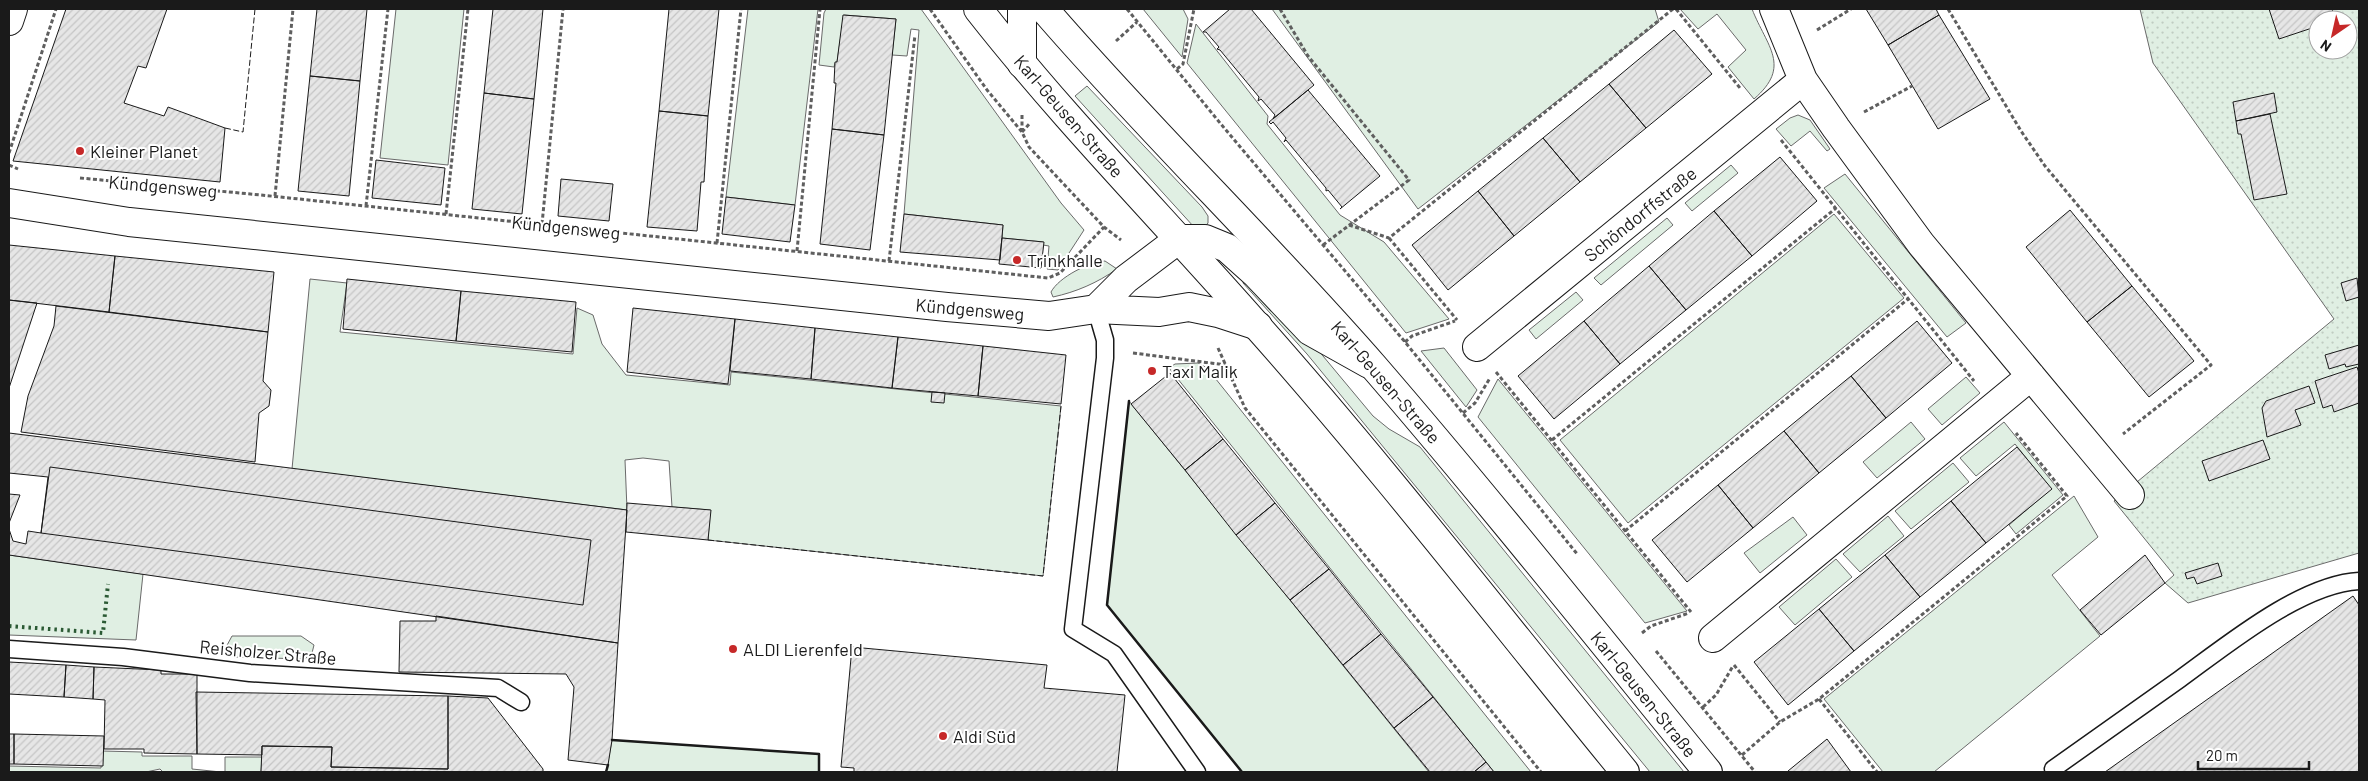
<svg xmlns="http://www.w3.org/2000/svg" width="2368" height="781" font-family="Barlow,sans-serif">
  <style>
    .green { fill: #e0efe3; stroke: #6a6a6a }
    .garden { fill: url(#garden-dots); stroke: #6a6a6a; fill-rule: evenodd }
    .building { fill: url(#building-hatch); stroke: #1a1a1a }
    .lines { fill: none; stroke-linecap: round; stroke-linejoin: round }
    .service-casing { stroke: #1a1a1a; stroke-width: 19 }
    .minor-casing { stroke: #1a1a1a; stroke-width: 30 }
    .secondary-casing { stroke: #1a1a1a; stroke-width: 30 }
    .primary-casing { stroke: #1a1a1a; stroke-width: 30 }
    .path { stroke: #5f5f5f; stroke-width: 3; stroke-dasharray: 4 2.5; stroke-linecap: butt }
    .service { stroke: #fff; stroke-width: 16 }
    .minor { stroke: #fff; stroke-width: 28 }
    .secondary { stroke: #fff; stroke-width: 28 }
    .primary { stroke: #fff; stroke-width: 28 }
    .hedge { stroke: #2b5a34; stroke-width: 4; stroke-dasharray: 2.5 4; stroke-linecap: butt }
    .fence { stroke: #1a1a1a; stroke-width: 1; stroke-dasharray: 6 2.5; stroke-linecap: butt }
    .wall { stroke: #1a1a1a; stroke-width: 2.5 }
    .poi-dot { fill: #c62828; stroke: #fff; stroke-width: 2 }
    .labels { text-anchor: middle; dominant-baseline: central; stroke-width: 4; stroke-linejoin: round; paint-order: stroke }
    .street-label { font-size: 18px; fill: #1a1a1a; stroke: #fff }
    .poi-label { font-size: 18px; fill: #1a1a1a; stroke: #fff; text-anchor: start }
  </style>
  <defs>
    <pattern id="garden-dots" width="8" height="8" patternUnits="userSpaceOnUse" patternTransform="scale(1.25)"><rect width="8" height="8" fill="#e0efe3"/><path d="M2 2h.1M6 6h.1" fill="none" stroke="#c0ccc2" stroke-width="1.8" stroke-linecap="round"/></pattern>
    <pattern id="building-hatch" width="6" height="6" patternUnits="userSpaceOnUse" patternTransform="scale(1.25)"><rect width="6" height="6" fill="#e6e6e6"/><path d="M-1 1l2-2M0 6l6-6M5 7l2-2" fill="none" stroke="#c5c5c5"/></pattern>
  </defs>
  <rect width="100%" height="100%" fill="#fff"/>
  <path class="green" d="M396,9H464L448,165L380,158Z
    M748,9H818L795,205L726,197Z
    M826,9H921L1061,203L1084,230L1058,270L1047,269L1049,246L1043,245V242L1002,238L1003,225L904,214L919,30L911,29L907,56L892,55L896,19L844,15L837,62L835,63L834,67L819,65L824,13Z
    M1143,9H1183L1188,19L1182,57Z
    M1272,9H1655L1659,22L1418,209Z
    M1680,9H1752C1767,47 1792,66 1754,99L1728,67L1746,50L1717,14L1698,29Z
    M1196,24L1268,116L1267,124L1340,215L1384,242L1449,319L1406,333L1187,63Z
    M1087,86L1202,207L1208,216V223L1203,229L1194,227L1075,96Z
    M1798,115L1810,120L1830,149L1827,151L1810,131L1791,146L1776,129L1790,118Z
    M1731,165L1738,173L1692,211L1685,203Z
    M1845,174L1966,323L1947,337L1824,188Z
    M1834,214L1904,298L1628,523L1560,440Z
    M1667,218L1673,225L1601,285L1594,278Z
    M1105,261L1117,269C1097,283 1076,292 1053,297L1051,292C1059,277 1089,262 1105,261Z
    M310,279L347,283L340,332L573,354L577,308L593,315L602,344L626,375L730,385L731,372L1061,406L1043,576L708,540L710,510L672,507L669,461L643,458L625,460L627,510L292,469Z
    M1244,279L1318,350L1373,416L1389,429L1420,447L1684,772H1650L1307,354L1243,283Z
    M1576,292L1583,300L1536,339L1529,330Z
    M1444,348L1477,390L1466,407L1421,351Z
    M1198,363L1207,368L1531,772H1494L1169,368L1175,364Z
    M1966,377L1980,393L1942,425L1928,409Z
    M1498,379L1687,611L1645,623L1478,417Z
    M1129,401L1429,772H1242L1107,605Z
    M1911,422L1925,439L1877,478L1863,462Z
    M2004,422L2063,495L2016,534L2009,525L2051,489L2015,444L1976,476L1960,458Z
    M1953,463L1969,482L1911,529L1895,511Z
    M2074,496L2098,537L2052,575L2100,636L1934,772H1883L1824,699Z
    M1888,516L1904,536L1860,572L1843,554Z
    M1793,517L1807,535L1760,573L1744,553Z
    M9,555L143,574L136,640L9,635Z
    M1836,559L1852,577L1795,625L1779,607Z
    M232,636H301L314,645L312,653L305,659L234,657L225,649Z
    M612,740L819,754V772H606Z
    M102,751L142,752V756H192V769L221,772H163L160,769L146,772H9V766L101,768Z
    M225,757H262L261,772H225Z"/>
  <path class="garden" d="M2140,9H2359V553L2188,603L2165,583L2174,575L2114,501L2334,319L2153,63ZM2318,20H2348V50H2318Z"/>
  <path class="building" d="M66,9H167L146,68L138,66L124,103L164,116L168,107L225,128L220,182L13,161Z
    M317,9H367L360,81L310,76Z
    M493,9H543L534,99L484,93Z
    M669,9H719L708,116L659,111Z
    M1230,9H1251L1314,85L1273,119L1275,115L1261,99L1258,101L1259,97L1220,50L1217,49L1219,47L1206,32H1203Z
    M1866,9H1936L1939,15L1888,45Z
    M2269,9H2332L2335,20H2318V26L2279,39Z
    M843,15L896,19L884,135L832,129L836,83H834L835,62H837Z
    M1939,15L1990,99L1938,129L1888,45Z
    M1674,30L1712,74L1646,128L1609,84Z
    M310,76L360,81L349,196L298,191Z
    M1609,84L1646,128L1580,182L1543,138Z
    M1308,90L1380,176L1340,209L1342,207L1328,190L1326,191V188L1286,140L1284,142L1286,138L1273,122L1271,124L1269,122Z
    M484,93L534,99L522,214L472,209Z
    M2274,93L2277,112L2236,121L2233,102Z
    M659,111L708,116L704,182H701L697,231L647,227Z
    M2270,114L2287,194L2254,200L2241,134H2238L2236,121Z
    M832,129L884,135L870,250L820,244Z
    M1543,138L1580,182L1514,236L1478,191Z
    M1780,157L1817,201L1752,256L1714,211Z
    M376,160L445,168L441,205L372,198Z
    M561,179L613,184L609,221L558,216Z
    M1478,191L1514,236L1448,290L1412,245Z
    M726,197L795,205L790,242L722,234Z
    M2070,210L2132,286L2087,322L2026,247Z
    M1714,211L1752,256L1686,310L1649,266Z
    M904,214L1003,225L1000,260L900,252Z
    M1002,238L1044,242L1041,268L999,264Z
    M9,245L115,256L109,312L9,300Z
    M115,256L274,272L268,332L109,312Z
    M1649,266L1686,310L1620,364L1584,321Z
    M2357,278L2359,297L2346,301L2341,283Z
    M347,279L461,291L456,341L343,329Z
    M2132,286L2194,361L2149,397L2087,322Z
    M461,291L576,302L572,352L456,341Z
    M9,300L37,303L9,388Z
    M56,306L268,332L263,381L271,390L269,406L259,413L255,462L21,432L28,396L54,326Z
    M633,308L735,319L728,384L627,372Z
    M735,319L815,328L811,379L730,371Z
    M1584,321L1620,364L1554,419L1518,376Z
    M1917,321L1952,363L1886,418L1851,376Z
    M815,328L898,337L892,388L811,379Z
    M898,337L983,346L978,396L892,388Z
    M2359,345V364L2346,367L2345,364L2329,369L2325,355Z
    M983,346L1066,355L1061,404L978,396Z
    M2357,367L2359,373V403L2334,412L2332,405L2323,408L2315,381Z
    M1170,373L1223,439L1185,470L1131,404Z
    M1851,376L1886,418L1819,473L1784,431Z
    M2309,386L2315,403L2295,410L2301,425L2267,437L2262,408L2266,401Z
    M932,392L945,393L944,403L931,402Z
    M1784,431L1819,473L1753,528L1718,485Z
    M9,433L627,510L618,643L9,555V529L13,541L26,544L28,531L41,533L48,477L9,473Z
    M1223,439L1275,503L1236,535L1185,470Z
    M2263,440L2270,459L2209,481L2202,461Z
    M2017,447L2052,489L1986,543L1951,501Z
    M50,467L591,540L583,605L41,533Z
    M1718,485L1753,528L1687,582L1652,540Z
    M9,494L20,495L9,523Z
    M1951,501L1986,543L1920,597L1885,555Z
    M627,503L711,510L708,540L626,532Z
    M1275,503L1329,569L1290,600L1236,535Z
    M1885,555L1920,597L1854,651L1819,609Z
    M2145,555L2165,583L2101,635L2080,610Z
    M2218,563L2222,576L2197,584L2194,577L2187,579L2185,573Z
    M1329,569L1381,634L1343,665L1290,600Z
    M2353,596L2359,605V772H2105Z
    M1819,609L1854,651L1788,705L1754,662Z
    M436,616L618,643L612,740L608,765L568,760L574,687L566,674L399,672L400,621H436Z
    M1381,634L1433,697L1394,728L1343,665Z
    M852,647L1047,665L1044,688L1125,695L1117,772H854V768L841,767Z
    M9,662L66,665L64,697L9,694Z
    M66,665L94,667L93,699L64,697Z
    M94,667L161,670V674H197V754L144,753V749H104L105,700L93,699Z
    M196,692L448,696V769L331,767L332,747L262,746V755L197,754Z
    M448,696L488,698L543,769V772H261L262,746L332,747L331,767L448,769Z
    M1433,697L1486,762L1474,772H1430L1394,728Z
    M9,734H14V764H9Z
    M14,734L104,736L103,766L14,764Z
    M1827,739L1851,772H1789L1788,771Z
    M1486,762L1494,772H1474Z"/>
  <g class="lines">
    <defs>
      <path id="service" d="M1096,309L1105,340V358L1073,629L1114,654L1197,772
        M9,649L123,657L250,673L498,688L521,702
        M2053,769C2095,739 2138,709 2180,679C2227,645 2301,584 2359,581"/>
      <path id="minor" d="M1022,9V64
        M1774,9L1803,80L1836,128L1921,244L2130,495
        M9,203L129,222L947,307L1049,316L1096,309L1159,312L1189,307L1218,313L1258,326
        M1096,309L1126,279L1179,239H1205L1227,248L1256,274L1310,331L1369,364
        M1477,347L1803,80
        M1713,638L2031,376"/>
      <path id="secondary" d="M978,9C1065,120 1164,220 1257,326C1385,470 1503,623 1625,772
        M1044,9C1150,132 1268,245 1375,368C1489,500 1598,637 1708,772"/>
      <path id="primary" d="M9,21L13,9"/>
    </defs>
    <use href="#service" class="service-casing"/>
    <use href="#minor" class="minor-casing"/>
    <use href="#secondary" class="secondary-casing"/>
    <use href="#primary" class="primary-casing"/>
    <path class="path" d="M930,9L987,90L1022,132L1029,147L1104,227L1121,240
      M1127,9L1220,123L1405,342L1578,555
      M1280,9L1308,56L1409,180L1323,245
      M1676,9L1740,88
      M1948,9L2021,131L2045,166L2211,365L2123,434
      M1817,30L1851,9
      M1116,41L1137,22
      M1177,69L1183,64L1194,9
      M1864,112L1912,86
      M1022,115V131
      M1022,132L1030,123
      M1781,140L1974,381
      M9,153L56,9
      M9,165L18,169
      M80,178L261,195L1048,278L1060,273L1104,227
      M275,196L293,9
      M366,206L388,9
      M446,214L468,9
      M542,224L563,9
      M1349,225L1389,238L1673,9
      M1389,238L1457,320
      M717,243L741,9
      M797,251L820,9
      M889,261L915,35
      M1405,342L1412,336L1455,321
      M1218,348L1245,408L1541,772
      M1133,353L1226,365
      M1496,372L1691,612
      M1463,413L1475,403L1490,378
      M1552,440L1836,208
      M1625,531L1908,299
      M1642,633L1651,626L1689,613
      M1656,651L1755,772
      M1734,665L1780,722
      M1819,699L1877,772
      M1703,707L1716,695L1733,666
      M1742,755L1780,722L1819,699L2067,496L2016,433"/>
    <use href="#service" class="service"/>
    <use href="#minor" class="minor"/>
    <use href="#secondary" class="secondary"/>
    <use href="#primary" class="primary"/>
    <path class="hedge" d="M9,626L103,633L108,584"/>
    <path class="fence" d="M225,128L243,132L255,9
      M708,540L1043,576L1061,406"/>
    <path class="wall" d="M1129,401L1107,605L1242,772
      M612,740L819,754V772
      M606,772L608,765"/>
  </g>
  <g class="poi-dot">
    <circle cx="80" cy="151" r="5"/>
    <circle cx="1017" cy="260" r="5"/>
    <circle cx="1152" cy="371" r="5"/>
    <circle cx="733" cy="649" r="5"/>
    <circle cx="943" cy="736" r="5"/>
  </g>
  <g class="labels">
    <g class="street-label">
      <text transform="translate(1069 116) rotate(49)">Karl-Geusen-Straße</text>
      <text transform="translate(163 186) rotate(5)">Kündgensweg</text>
      <text transform="translate(1640 214) rotate(-39)">Schöndorffstraße</text>
      <text transform="translate(566 227) rotate(6)">Kündgensweg</text>
      <text transform="translate(970 309) rotate(5)">Kündgensweg</text>
      <text transform="translate(1386 382) rotate(49)">Karl-Geusen-Straße</text>
      <text transform="translate(268 652) rotate(5)">Reisholzer Straße</text>
      <text transform="translate(1644 694) rotate(51)">Karl-Geusen-Straße</text>
    </g>
    <g class="poi-label">
      <text x="90" y="151">Kleiner Planet</text>
      <text x="1027" y="260">Trinkhalle</text>
      <text x="1162" y="371">Taxi Malik</text>
      <text x="743" y="649">ALDI Lierenfeld</text>
      <text x="953" y="736">Aldi Süd</text>
    </g>
  </g>
  <rect width="2368" height="781" fill="none" stroke="#1a1a1a" stroke-width="20"/>
  <g transform="translate(2333 35) rotate(214)"><circle r="24" fill="#ffffff" stroke="#a3a3a3"/>
  <path d="M0-4L9 19L0 12L-9 19Z" fill="#c62828"/>
  <text y="-8" font-size="14" font-weight="bold" text-anchor="middle" fill="#1a1a1a">N</text>
  </g>
  <path d="M2198 761v8h111v-8" fill="none" stroke="#1a1a1a" stroke-width="2.5"/>
  <text x="2206" y="761" font-size="15" fill="#1a1a1a" stroke="#ffffff" stroke-width="4" paint-order="stroke">20 m</text>
</svg>
